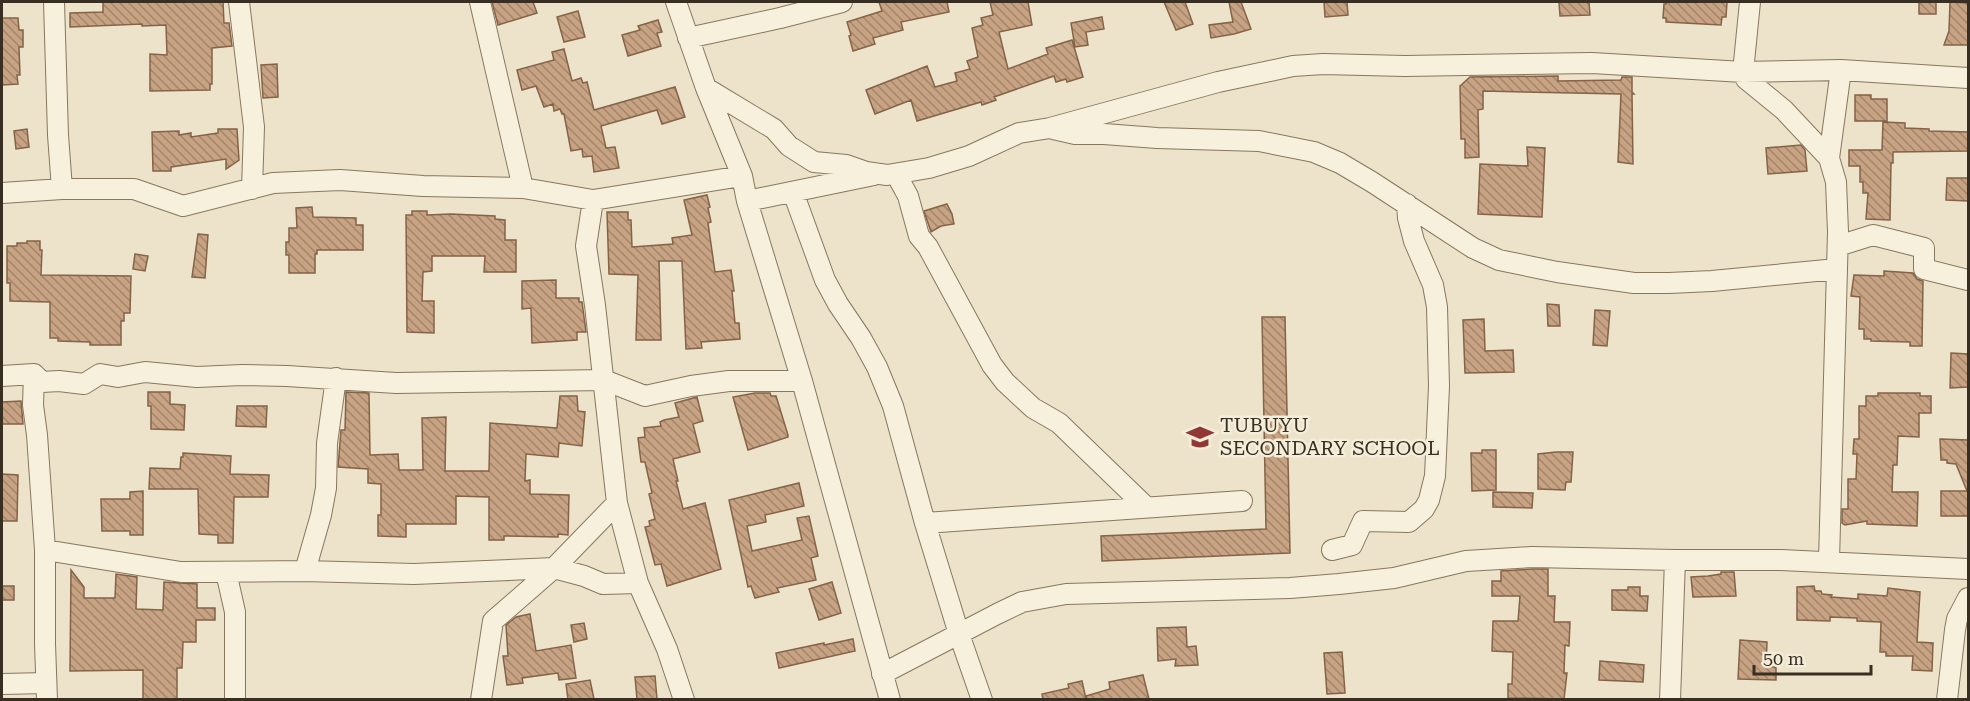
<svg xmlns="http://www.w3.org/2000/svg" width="1970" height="701" font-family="'Roboto Serif',serif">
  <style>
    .building { fill: url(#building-back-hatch); stroke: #846347; stroke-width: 1.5 }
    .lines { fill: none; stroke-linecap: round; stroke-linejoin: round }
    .minor-casing { stroke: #87775f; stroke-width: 22 }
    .minor { stroke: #f7f0dd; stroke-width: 20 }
    .labels { text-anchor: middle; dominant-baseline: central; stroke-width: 5; stroke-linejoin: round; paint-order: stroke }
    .poi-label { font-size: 20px; fill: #392e22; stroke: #f4edd9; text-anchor: start }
  </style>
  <defs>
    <pattern id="building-back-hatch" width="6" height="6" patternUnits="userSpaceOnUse" patternTransform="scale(1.5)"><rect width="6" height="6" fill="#c7a383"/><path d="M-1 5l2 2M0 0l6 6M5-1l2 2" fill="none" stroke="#a3856b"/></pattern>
  </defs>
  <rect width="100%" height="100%" fill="#ece3ca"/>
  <path class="building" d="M103,2H223L224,23H229L232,46L212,48V84H210V90L150,91V54L167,55L166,25L142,26V24L70,27V13L103,12Z
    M492,2H533L537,13L498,25Z
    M879,2H947L949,12L901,22L903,30L873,38L875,44L853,51L849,36L851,35L847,22L882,11Z
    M990,2H1028L1032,25L999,32L1008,69L1048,54L1046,48L1072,40L1083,77L1067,82L1066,79L1056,82L1054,76L994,97L996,100L982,105L981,102L917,121L911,100L875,114L866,90L927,66L935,87L957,81L955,73L970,69L967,61L978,57L972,28L983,25L981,18L993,15Z
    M1164,2H1185L1193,24L1176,30Z
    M1229,2H1241L1251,29L1234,34L1211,38L1209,25L1233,22Z
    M1324,2H1347L1348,15L1325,17Z
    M1559,2H1589L1590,15L1560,16Z
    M1666,2H1727L1726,17H1722L1721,25L1666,22V18H1663L1664,4H1666Z
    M1919,2H1936V14H1919Z
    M1950,2L1968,3V45H1944L1949,31Z
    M578,11L585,37L564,42L557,17Z
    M1102,17L1104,29L1086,32L1088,45L1075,47L1071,23Z
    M2,18H18L19,30H23V47H19L20,75H17L18,84L2,85Z
    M658,20L662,32L657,33L661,46L628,56L622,35L640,30L638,26Z
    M564,49L572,81L581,78L583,83L587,82L594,110L675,87L685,117L662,124L657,110L601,126L606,148L615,147L619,168L594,172L592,156L583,157L582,149L571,151L564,114H562L560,109L554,111L553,104L544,107L536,86L522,90L517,70L554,60L552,52Z
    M277,64L278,97L263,98L261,65Z
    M1558,76V81L1621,80L1622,77H1632V92L1634,94H1632L1633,164L1618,162L1621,94L1483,91V109L1478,110L1479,157L1465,158V139H1461L1460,86L1470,77Z
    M1855,95H1871V99H1887V121H1855Z
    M1883,122L1905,123V128L1929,129V131L1968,132V151L1893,152V163H1891L1890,220L1866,219L1868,193H1863V182H1860V166H1849V150H1882Z
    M27,129L29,147L16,149L14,131Z
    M218,129H237L239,160L226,169V159L171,167V171H153L152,132L179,131V135L191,133V137L218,133Z
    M1801,145L1805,150L1807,171L1768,174L1766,148Z
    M1527,147L1545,148L1542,217L1478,214L1480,164L1528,166Z
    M1947,178H1968V201L1946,200Z
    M707,195L710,207L708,208L711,222L708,223L715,272L731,270L734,291H732L735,323H739L740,339L701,342L702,348L686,349L682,261H659L661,340H636L638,275L609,274L607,212H628V220H631L632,247L673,244L672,238L692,235L684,200Z
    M947,204L952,214L954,224L941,226L931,232L924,211Z
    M312,207L313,217L356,218V225H363V250H317V254H315V273H289V255H286V242H289V228H297L296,208Z
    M412,211H427V215L451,214L495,216V219L505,220V240H516V272H484L485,256H432V271L423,272L422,301H434V333L407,332L406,215H412Z
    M198,234L208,235L205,278L192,277Z
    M27,241H40V250H42L41,275L131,276L130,313H124V321H121V345H90V342L58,341V338H50V302L10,301V283H7V246H17V243H27Z
    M135,254L148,256L145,271L133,269Z
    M1884,271L1913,273L1917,279L1923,281L1922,346H1910V342L1871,341V339H1864V329H1859L1860,297L1851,296L1854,275L1884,276Z
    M556,280V298H579V302H582L586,332H577V340L532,343L531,308L522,309V281Z
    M1547,304L1559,305L1560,326H1548Z
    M1595,310L1610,311L1607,346L1593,345Z
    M1262,317H1285L1290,553L1102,561L1101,536L1266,529Z
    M1484,319L1485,351L1513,350L1514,372L1465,373L1463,320Z
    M1951,353L1968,354V387L1950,388Z
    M148,392H170V404L185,405L184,430L151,429V406H148Z
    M346,392L369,393L370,455L398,454L399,470H423L422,418L446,417L445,471H489L490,423L557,428L560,396H577L578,411L585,412L582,446L559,443L558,457L526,454L525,481L530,480V494L569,495L568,535L558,534V537L504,536V540H489V497L456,496V524H406V537L378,536V515H381V484L368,483V469L338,467L341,430H345Z
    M755,393H770L771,396H776L788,435V437L748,450L733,397Z
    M1878,393H1920V396H1931V413H1919V437L1898,436L1897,465H1893L1892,492H1918L1917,526L1867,524V521L1845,525L1842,523V509H1848V479H1856L1857,454H1853L1854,439H1859V406H1866V396H1878Z
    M697,397L703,421L693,424L700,452L673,459L678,481H676L683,509L705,503L721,569L667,586L661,564L655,565L645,527L650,526L649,521L655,519L649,494L652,493L645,462H641L638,438L645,437L644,428L661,426L660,422L664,420L679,417L675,403Z
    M21,401L23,424H2V402Z
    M237,406H267L266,427L236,426Z
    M1940,439L1968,440V516H1941V491H1967L1956,464L1947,463V460H1941Z
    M1482,450H1496V490L1472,491L1471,453H1482Z
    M1556,452H1573L1571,482H1566L1565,490L1538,489V454Z
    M183,453L231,456L230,474L269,475L268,497H234L233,543H218V535L199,534L198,489H149L150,468L180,469L181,457H183Z
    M2,474L18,475L17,521H2Z
    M799,483L804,506L765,515L766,522L747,526L752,551L802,540L797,518L809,516L818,556L811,558L816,580L777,588L779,592L755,598L751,586L748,587L729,500Z
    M143,491V535H130V531H102L101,499H130V492Z
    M1493,492L1533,493L1532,508L1493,507Z
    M1533,569H1548V596H1555L1554,622H1570L1569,646L1565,645L1564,673H1567L1564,699L1508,698V684H1512L1513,652L1492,651L1493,621H1518L1520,596H1492V581H1501V571Z
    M71,570L84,587V598H115L116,574L137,577L136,609L163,610L164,582L197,584V608H215V620H196V642H183L182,668H177V699H143V670L70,671Z
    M1721,572H1734L1736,596L1693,597L1691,577L1708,576L1721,574Z
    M832,582L841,613L819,620L809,589Z
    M2,586H14V600H2Z
    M1814,586L1815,591H1821L1822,594L1832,595L1831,597L1858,599V594L1887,596L1888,588L1920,592L1917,642L1933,643L1932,671L1912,670L1913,656H1886V652H1880L1881,622L1857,621V618L1830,617V621L1797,620V587Z
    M1628,587H1640V596H1648L1647,611L1612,610V590H1628Z
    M530,614L536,651L571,645L576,678L559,680L558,673L522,678L523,683L507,685L503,656H508L506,625L516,617Z
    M584,623L587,639L574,642L571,625Z
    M1186,627L1187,647L1196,646L1198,665L1175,666L1176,659L1158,661L1157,628Z
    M853,639L855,651L779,668L776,653L824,643V645Z
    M1740,640L1767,642L1766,667H1776V680L1738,679Z
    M1342,652L1345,693L1327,694L1324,653Z
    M1600,661L1644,665L1643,682L1599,680Z
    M1143,675L1149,699H1087L1086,696L1110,689L1109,682Z
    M655,676L657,699H637L635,677Z
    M590,680L594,699H568L566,684Z
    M1082,681L1086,699H1043L1042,694L1069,688L1068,684Z"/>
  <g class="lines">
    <defs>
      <path id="minor" d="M54,2L58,135L62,189
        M239,2L254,127L252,189
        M480,2L523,188
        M676,2L706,88L742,176L747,201L802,381L890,700
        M1750,2L1743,72L1746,79L1784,110L1829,158L1836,182L1838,232L1829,561
        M688,38L780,18L842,2
        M706,88L774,129L789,146L814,162L846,165L866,172L887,175L929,168L969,156L1019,133L1050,128L1218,82L1293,66L1323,64L1405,66L1592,63L1743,72L1841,70L1968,78
        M1053,129L1075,134H1104L1157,138L1259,141L1314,152L1340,163L1372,182L1473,248L1499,260L1557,272L1634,283H1669L1712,281L1837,269
        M1829,158L1841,70
        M896,174L908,196L919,236L928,247L992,365L1005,382L1033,408L1059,423L1146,507
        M793,192L825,280L838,304L861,338L877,367L893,406L925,523L959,634L982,700
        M2,193L62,189H134L183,206L273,183L340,180L423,186L523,188L593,200L742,176
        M593,200L586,246L595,305L617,503L638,583L667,649L684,700
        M747,201L874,175
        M1838,246L1873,235L1924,248V269L1968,280
        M34,374L33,405L37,435L45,550V644L47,700
        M2,376L34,374L42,382L59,381L84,384L100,374L118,377L145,372L197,377L242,375L287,376L396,383L604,380L645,396L691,386L729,381H802
        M925,523L1242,501
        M45,550L181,572L305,571L414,574L554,568L617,503
        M1332,550L1352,545L1363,521L1409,522L1424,509L1429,500L1435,476L1439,386L1437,307L1433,285L1414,241L1408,218L1407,204
        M305,571L321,515L326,488L327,443L336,378
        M226,572L235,612V700
        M882,674L997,614L1022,602L1066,594L1290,588L1339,584L1394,578L1466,561L1532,557L1675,560H1781L1968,569
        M2,684L46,683
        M481,700L493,621L554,568L584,576L603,584L638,583
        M1670,700L1675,560
        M1947,700L1955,630L1957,619L1968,598"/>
    </defs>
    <use href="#minor" class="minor-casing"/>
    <use href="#minor" class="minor"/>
  </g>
  <defs>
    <symbol id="school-bare" viewBox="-9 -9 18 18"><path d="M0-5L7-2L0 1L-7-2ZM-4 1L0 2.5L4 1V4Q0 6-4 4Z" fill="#913834" stroke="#f4edd9" stroke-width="2.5" paint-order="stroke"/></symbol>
  </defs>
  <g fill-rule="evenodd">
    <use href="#school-bare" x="1181" y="418" width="38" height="38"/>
  </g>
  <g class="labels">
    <g class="poi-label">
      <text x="1220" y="425">TUBUYU<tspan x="1220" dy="23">SECONDARY SCHOOL</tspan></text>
    </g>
  </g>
  <rect width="1970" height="701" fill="none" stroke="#392e22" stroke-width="6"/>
  <path d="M1754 665v9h117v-9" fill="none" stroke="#392e22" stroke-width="3"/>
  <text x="1763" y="665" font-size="18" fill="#392e22" stroke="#f4edd9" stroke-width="4.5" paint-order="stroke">50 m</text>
</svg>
